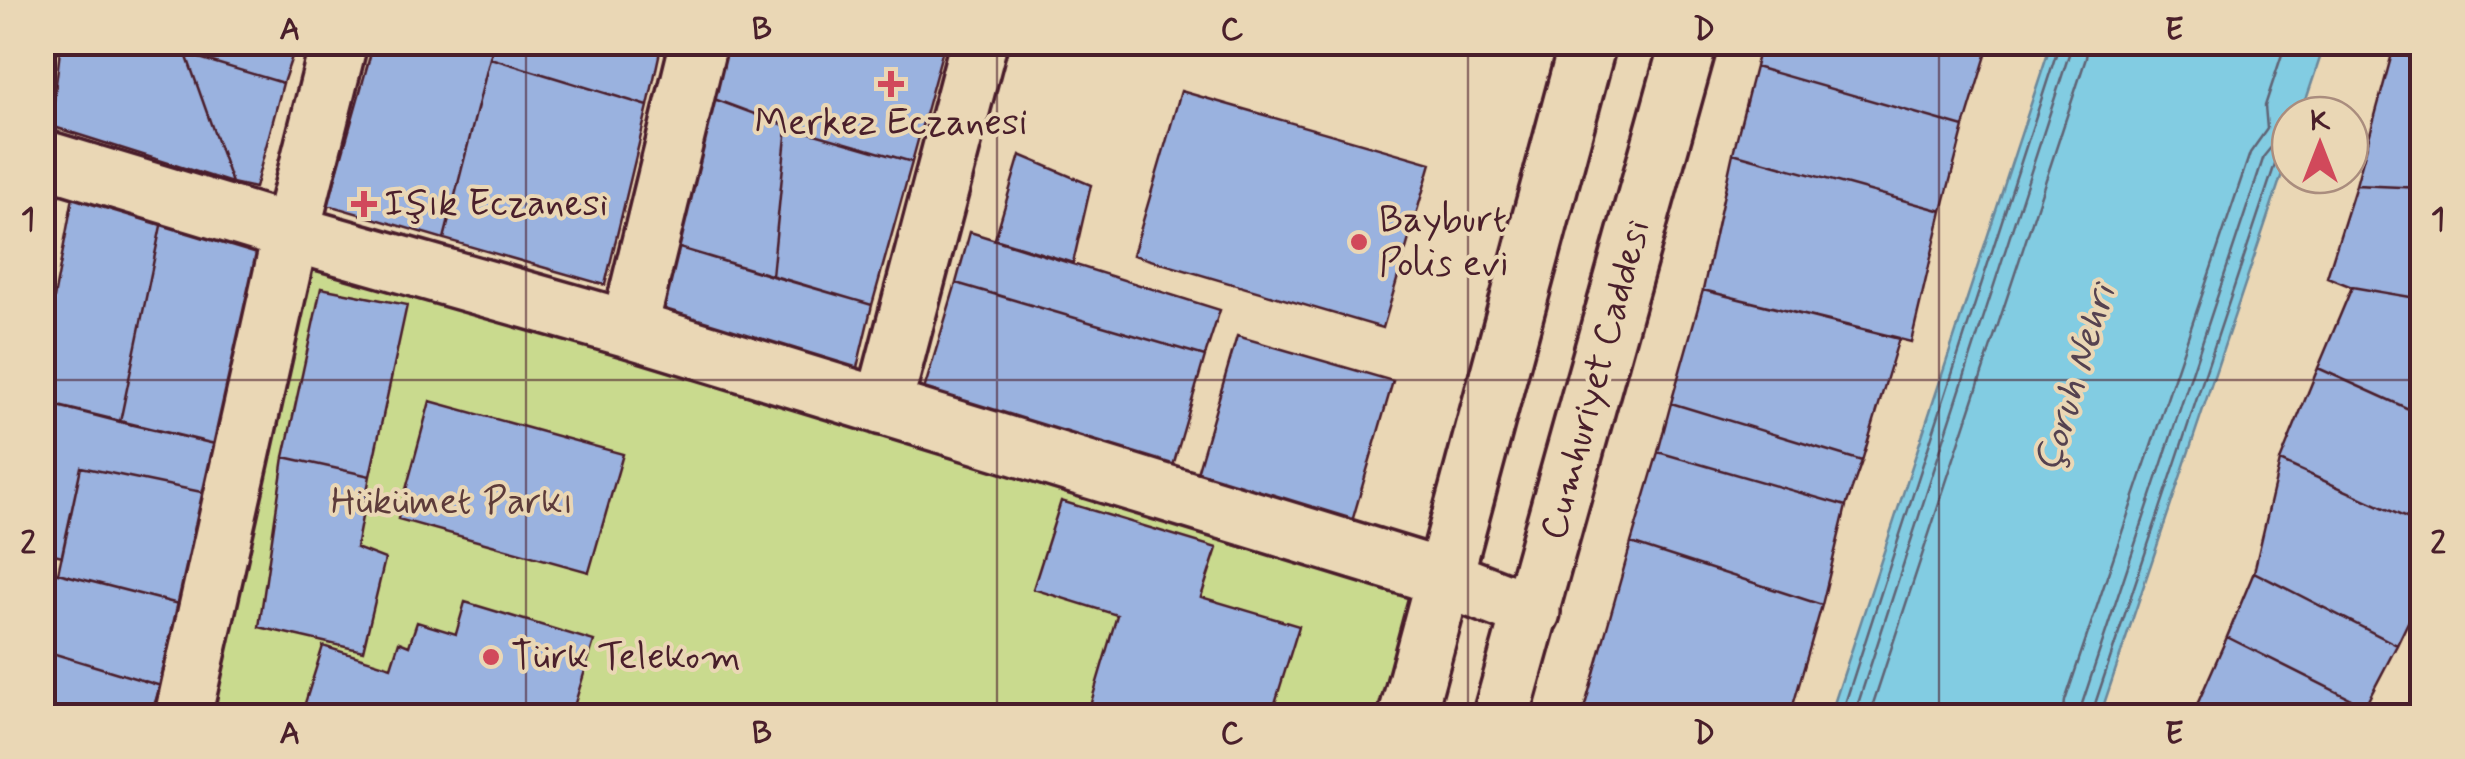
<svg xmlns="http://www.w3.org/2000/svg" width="2465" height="759" font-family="Mynerve,sans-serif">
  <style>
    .green { fill: #c9da8e; stroke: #8a7c5c; stroke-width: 2.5 }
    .water { fill: #82cce2; stroke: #6c8799; stroke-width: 2.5 }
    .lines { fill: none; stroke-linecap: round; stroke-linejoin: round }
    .shore { stroke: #606474; stroke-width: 2.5 }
    .building { fill: #9ab2df; stroke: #4a1f2b; stroke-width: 2.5 }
    .minor-casing { stroke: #4a1f2b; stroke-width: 62 }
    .major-casing { stroke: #4a1f2b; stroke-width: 62 }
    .minor { stroke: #ead7b5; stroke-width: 55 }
    .major { stroke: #ead7b5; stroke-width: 55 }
    .grid { fill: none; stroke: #4a1f2b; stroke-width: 2.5; stroke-opacity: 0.55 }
    .poi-dot { fill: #d1495b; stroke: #ead7b5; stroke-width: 4 }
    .labels { text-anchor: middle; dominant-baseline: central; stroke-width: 8; stroke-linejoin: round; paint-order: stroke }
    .poi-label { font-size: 38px; fill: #4a1f2b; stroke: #ead7b5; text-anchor: start }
    .street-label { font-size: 38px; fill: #4a1f2b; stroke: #ead7b5 }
    .park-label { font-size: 38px; fill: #5d3b3a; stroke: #ead7b5 }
    .water-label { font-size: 40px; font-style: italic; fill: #554250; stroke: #ead7b5 }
    .neatline { fill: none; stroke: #4a1f2b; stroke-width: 4 }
    .grid-label { font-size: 32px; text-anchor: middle; font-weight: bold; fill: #4a1f2b }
  </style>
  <rect width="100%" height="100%" fill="#ead7b5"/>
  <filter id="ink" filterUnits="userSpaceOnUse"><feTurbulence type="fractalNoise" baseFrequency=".01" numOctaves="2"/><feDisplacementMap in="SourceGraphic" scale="20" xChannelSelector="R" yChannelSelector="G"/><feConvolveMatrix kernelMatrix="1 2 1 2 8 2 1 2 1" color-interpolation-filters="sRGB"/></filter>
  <g filter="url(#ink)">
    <path class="green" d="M291,233L1444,578L1403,716H183Z"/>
    <path class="water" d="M2051,43H2325L2301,115H2290V150L2100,716H1830Z"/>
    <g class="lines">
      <path class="shore" d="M1841,716L2060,42
        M1854,716L2073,42
        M1869,716L2086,58L2088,42
        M2063,716L2065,701L2250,153L2267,129L2265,106L2286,42
        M2078,716L2264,156L2273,145L2290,137
        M2091,716L2276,161L2281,154L2290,153"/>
    </g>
    <path class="building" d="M61,42H160L186,54L232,183L51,126Z
      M160,42H297L283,83L186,54Z
      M374,42H494L444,239L328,205Z
      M494,42H662L648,106L490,58Z
      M721,42H945L912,162L787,126L706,96Z
      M1761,42H1990L1964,127L1755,67Z
      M186,54L283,83L255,188L232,183Z
      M2392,54L2422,58V188L2356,185Z
      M490,58L648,106L605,285L444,239Z
      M1755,67L1964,127L1942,211L1733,153Z
      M1181,91L1431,163L1383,328L1133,255Z
      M706,96L787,126L772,276L666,244Z
      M787,126L912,162L872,305L772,276Z
      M1733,153L1942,211L1911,342L1703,290Z
      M1020,155L1091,185L1073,263L995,239Z
      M2356,185L2422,188V299L2352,287L2327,277Z
      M73,197L162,221L120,422L42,402V362Z
      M162,221L260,245L223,446L120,422Z
      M970,232L1220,310L1205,356L956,283Z
      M666,244L872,305L855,376L651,308Z
      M956,283L1205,356L1171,473L921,400Z
      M2352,287L2422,299V415L2318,368Z
      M321,288L407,305L370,476L284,457Z
      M1703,290L1899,338L1862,461L1671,403Z
      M1237,336L1393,381L1351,525L1195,480Z
      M2318,368L2422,415V525L2280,461Z
      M430,401L623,454L589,572L398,519Z
      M42,402L223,446L211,494L81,467L62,556L42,551Z
      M1671,403L1862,461L1846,506L1658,452Z
      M1658,452L1846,506L1822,605L1631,543Z
      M284,457L370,476L356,548L385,559L363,651L259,627Z
      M2280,461L2422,525V593L2397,645L2254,572Z
      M81,467L211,494L186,606L58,573Z
      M1061,501L1217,548L1201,597L1299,626L1271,716H1087L1117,615L1033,589Z
      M1631,543L1822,605L1790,716H1582Z
      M42,569L186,606L161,686L42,650Z
      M2254,572L2397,645L2365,706L2227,637Z
      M465,602L594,641L571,716H301L323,646L391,667L399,642L409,646L417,622L456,634Z
      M2227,637L2365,706L2360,716H2192Z
      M42,650L161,686L150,716H42Z"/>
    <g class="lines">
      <defs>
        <path id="minor" d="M42,158L291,233L629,329L1444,578L1532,612
          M629,329L699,42
          M883,407L979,42
          M183,716L291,233L339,42"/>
        <path id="major" d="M1407,716L1588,42
          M1501,716L1689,42"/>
      </defs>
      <use href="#minor" class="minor-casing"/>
      <use href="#major" class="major-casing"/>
      <use href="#minor" class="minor"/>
      <use href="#major" class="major"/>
    </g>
  </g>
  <path class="grid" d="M526,42V716M997,42V716M1468,42V716M1939,42V716M42,380H2422"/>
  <g class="poi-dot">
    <path d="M886 69h10v10h10v10h-10v10h-10v-10h-10v-10h10z"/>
    <path d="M359 189h10v10h10v10h-10v10h-10v-10h-10v-10h10z"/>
    <circle cx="1359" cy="242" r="10"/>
    <circle cx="491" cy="657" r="10"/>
  </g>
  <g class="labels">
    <g class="poi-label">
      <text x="891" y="123" text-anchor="middle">Merkez Eczanesi</text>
      <text x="384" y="204">Işık Eczanesi</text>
      <text x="1379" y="220">Bayburt<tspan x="1379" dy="44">Polis evi</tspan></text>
      <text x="511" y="657">Türk Telekom</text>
    </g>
    <g class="street-label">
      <text transform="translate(1596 380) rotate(-75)">Cumhuriyet Caddesi</text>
    </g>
    <g class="park-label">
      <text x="452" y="502">Hükümet Parkı</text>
    </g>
    <g class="water-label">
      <text transform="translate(2076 379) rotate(-73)">Çoruh Nehri</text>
    </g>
  </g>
  <rect width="2465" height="759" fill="none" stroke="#ead7b5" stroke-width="110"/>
  <g transform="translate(2320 145)"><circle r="48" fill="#ead7b5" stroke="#aa8d7e" stroke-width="2.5"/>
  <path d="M0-8L18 38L0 25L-18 38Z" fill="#d1495b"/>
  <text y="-15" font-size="28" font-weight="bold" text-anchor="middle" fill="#4a1f2b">K</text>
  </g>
  <rect x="55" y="55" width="2355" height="649" class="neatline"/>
  <g class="grid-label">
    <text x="290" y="39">A</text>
    <text x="762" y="39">B</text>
    <text x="1232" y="39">C</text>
    <text x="1704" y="39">D</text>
    <text x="2174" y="39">E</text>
    <text x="28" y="229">1</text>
    <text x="2438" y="229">1</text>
    <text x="28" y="553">2</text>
    <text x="2438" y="553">2</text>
    <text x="290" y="743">A</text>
    <text x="762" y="743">B</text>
    <text x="1232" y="743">C</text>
    <text x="1704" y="743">D</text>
    <text x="2174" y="743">E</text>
  </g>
</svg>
